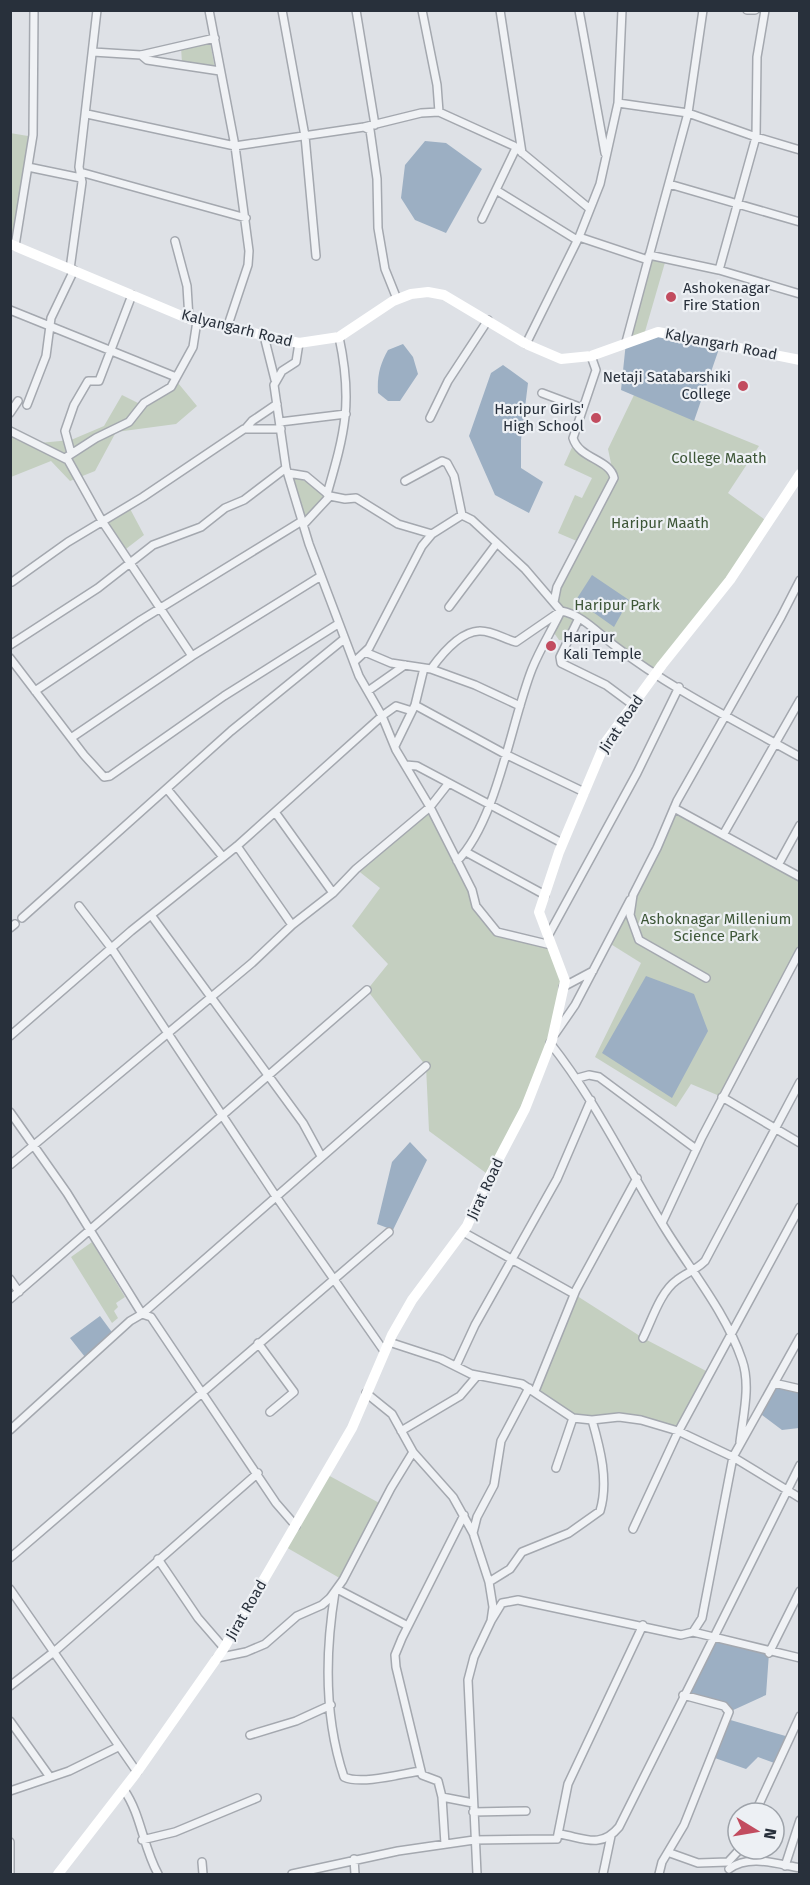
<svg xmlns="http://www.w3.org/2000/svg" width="810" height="1885" font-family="'Fira Sans',sans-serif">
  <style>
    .green { fill: #c4cfc0 }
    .water { fill: #9cafc3 }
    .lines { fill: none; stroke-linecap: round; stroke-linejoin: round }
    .street-casing { stroke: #a4a8af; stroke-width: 10 }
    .street { stroke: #f0f2f5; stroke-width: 7 }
    .secondary { stroke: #fff; stroke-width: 10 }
    .poi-dot { fill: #c24c5f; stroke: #edf0f4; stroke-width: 2 }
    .labels { text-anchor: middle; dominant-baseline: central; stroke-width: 4.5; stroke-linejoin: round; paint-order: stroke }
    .poi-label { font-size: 15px; fill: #28303b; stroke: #edf0f4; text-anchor: start }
    .street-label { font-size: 15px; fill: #28303b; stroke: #edf0f4 }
    .park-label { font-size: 15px; fill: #3d5637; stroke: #edf0f4 }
  </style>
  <rect width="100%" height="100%" fill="#dee1e6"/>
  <path class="green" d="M210,42L215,69L182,63L181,47Z
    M10,133L28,136L18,235L11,234Z
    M649,255L666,259L644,335L626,342Z
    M178,383L197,406L176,424L116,432L95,471L70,481L51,461L11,477V426L39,443L71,440L104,426L122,395L138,403L155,391Z
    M634,395L759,446L728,493L768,522L656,673L579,618L567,641L559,640L552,630L561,611L554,602L579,542L558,533L575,495L582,498L592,478L564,465L574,443L613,473L608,449Z
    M297,478L312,484L327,499L303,523L290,479Z
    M128,505L144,535L122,552L102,521Z
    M430,807L476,906L497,931L551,945L565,981L552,1036L490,1176L429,1131L426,1066L367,990L388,964L352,926L380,888L356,869Z
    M674,808L799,877V951L722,1097L691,1084L676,1107L595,1057L641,963L609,943Z
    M92,1242L125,1297L116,1303L118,1307L114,1311L118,1318L112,1323L71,1257Z
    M574,1294L643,1338L710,1373L678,1431L641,1420L573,1418L535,1391Z
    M326,1474L383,1505L343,1580L284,1546Z"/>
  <path class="water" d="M425,141L446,143L482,169L446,233L415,220L401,198L405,165Z
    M644,335L721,343L694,421L621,390L626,342Z
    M403,344L413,357L418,374L400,401H388L378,393C377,376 380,364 388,350Z
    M503,365L528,383L521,440V468L543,482L529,513L495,495L469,436L491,373Z
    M592,575L629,600L614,627L576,600Z
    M646,976L694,994L708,1031L672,1098L602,1053Z
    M410,1142L427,1160L393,1230L377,1224L392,1162Z
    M100,1316L114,1335L85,1357L70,1338Z
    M774,1383L799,1389V1428L782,1430L758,1412Z
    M713,1638L769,1653L766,1695L729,1712L728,1709L683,1695Z
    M727,1719L789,1737L777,1764L758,1757L746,1769L712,1757Z"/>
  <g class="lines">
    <defs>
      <path id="street" d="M209,10L235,146L249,251L248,265L227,328
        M282,10L305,136L316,256
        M356,10L375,125
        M422,10L437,85L439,112
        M500,10L522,153
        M579,10L605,153
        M703,10L688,113L756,137L719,270
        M747,10H755
        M765,10L757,57L756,137L800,150
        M93,52L141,55L215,38
        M141,55L147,60L220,71
        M618,103L622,10
        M87,114L235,146L364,127L370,130L377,179L378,228L385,269L397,299
        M364,127L421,113L439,112L514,146L590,209
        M28,167L81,178
        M80,172L246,218
        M669,184L800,222
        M496,190L577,240
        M482,219L516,148
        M175,241L187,286L189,319
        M15,246L33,135L34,10
        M649,255L719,270L800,294
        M70,269L82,182L79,167L97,10
        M10,310L176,377
        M264,336L275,380
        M626,342L648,260
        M299,343L296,362L282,371L274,385L286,468L309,544L359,676L382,716L396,750L430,807L472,890L476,906L497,932L551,945
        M526,344L579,237L648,260L688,113L618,103L600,184L579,237
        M542,393L582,408
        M27,405L46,356L51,318L74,270
        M10,413L18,401
        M430,418L448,381L488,320
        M280,422L346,414
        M246,428L252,421L277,404
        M10,431L68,460L102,521L192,656
        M71,453L65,431L74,405L88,381H99L132,295
        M65,458L96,438L129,422L144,403L171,387L193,347L197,321
        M288,473L306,476L330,496
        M405,481L442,461L447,463L454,476L462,515
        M327,494C345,432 353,402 339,337
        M303,525L330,496L345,499L356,498L398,524L432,534
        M12,582L68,542L143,497L244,429H281
        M554,602L557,587L614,478C610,459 579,459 573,438L596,370L591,356
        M449,607L497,543
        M579,618L560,657L561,663L606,685L633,705
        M10,645L98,588L153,545L201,527L225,508L244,500L286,468
        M365,652L391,663L431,669C441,655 460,632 479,631C491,630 504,639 516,642L561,611C581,614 599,634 615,646C671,689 738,722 800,757
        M10,658L84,755L104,777L110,776L224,696L338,624
        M354,662L369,648L422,546L432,534L462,515L472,520L525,569L561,611C552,630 540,649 532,669C511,722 497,821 457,861
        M431,669L475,685L520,706
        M35,691L141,620L302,521
        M368,691L405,665
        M415,705L505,754L584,792
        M71,738L192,656L321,576
        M395,746L415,705L424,668
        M406,765L417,766L562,843
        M167,789L223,857
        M674,808L800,877
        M275,812L333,893
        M723,835L800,700
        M237,846L292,925
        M466,852L545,895
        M778,865L800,825
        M79,906L112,949L275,1195L384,1351
        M151,915L303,1123L321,1156
        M22,918L231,731L344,639
        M10,928L15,924
        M548,936L637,773L679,687
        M706,978L639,940L630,915L633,895L657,848L677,801L781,617L800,580
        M563,987L593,971
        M555,1034L575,1005L630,900
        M10,1036L131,931L237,846L382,716L396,706L412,711
        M550,1043C596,1101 627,1167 666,1230C692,1272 726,1313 742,1360C751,1385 743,1416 740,1442
        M578,1078L589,1075L599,1077L696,1149
        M722,1097L800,1143
        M10,1112L67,1193L142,1314L426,1066
        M10,1165L252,963L292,925L333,893L356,869L430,807L448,784
        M662,1223L702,1137L800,951
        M463,1232L574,1294
        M10,1279L19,1292
        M10,1299L367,990
        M643,1338C652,1320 660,1292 677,1280C686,1273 696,1270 705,1261L800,1082
        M389,1342L441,1359L471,1374L522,1384L573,1418L592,1420L619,1417L641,1420L678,1431L733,1457L800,1498
        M258,1343L294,1392L270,1412
        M456,1366L475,1325L557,1179L591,1100
        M774,1383L800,1389
        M535,1391L576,1290L637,1178
        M366,1393L392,1414L413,1452L453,1497L473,1533L489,1582L493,1607L491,1621L474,1657L468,1680L477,1874
        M10,1430L130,1321L142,1314L151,1317L276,1503L296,1526
        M401,1431L460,1396L477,1376
        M556,1468L573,1418
        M464,1515L402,1638L395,1655L396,1667L422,1775L438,1781L442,1797L473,1803
        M633,1529L677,1434L800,1207
        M473,1533L477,1517L494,1485L501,1441L529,1388
        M10,1558L389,1232
        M158,1559L198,1618L224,1648
        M489,1582L510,1569L522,1552L569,1533L600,1511C609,1481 600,1448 592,1420
        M10,1589L137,1772
        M337,1589L408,1626
        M335,1592C325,1653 324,1717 344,1777C361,1785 401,1774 420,1771
        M491,1621L502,1603L518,1600L681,1635L693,1632L702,1618L733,1457L800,1337
        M693,1632L800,1658
        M769,1653L800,1591
        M217,1658L246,1652L265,1644L297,1616L322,1605L330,1598L343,1580L391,1488L413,1452
        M10,1686L55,1651L258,1473
        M10,1721L50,1777
        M250,1735L296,1721L331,1705
        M124,1790C141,1814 143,1847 158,1874
        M10,1791L69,1771L118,1747
        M442,1797L445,1844
        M473,1812L526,1811
        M755,1813L800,1716
        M560,1834C584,1838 601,1849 619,1827L800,1465
        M142,1840L175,1832L257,1798
        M10,1842V1873
        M670,1853L698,1863L728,1862L740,1849
        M354,1859L355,1874
        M202,1862L203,1874
        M785,1866L800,1820
        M729,1869C749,1854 777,1864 800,1868
        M292,1874L398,1851L474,1840L557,1839L568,1784L643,1625
        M603,1874L611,1836
        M659,1874L662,1862L684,1825L729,1712L724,1706L683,1695"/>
    </defs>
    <use href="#street" class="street-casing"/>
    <use href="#street" class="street"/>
    <path class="secondary" d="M10,244L189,319L299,343L339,337L393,301L411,294L428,292L444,295L526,344L561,359L591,356L658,332L800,360
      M58,1874L137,1772L224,1648L352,1428L392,1335L412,1300L467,1226L484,1187L525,1109L552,1040L565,981L539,912L559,852L605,743L662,665L730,580L800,474"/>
  </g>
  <g class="poi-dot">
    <circle cx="671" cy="297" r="6"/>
    <circle cx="743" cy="386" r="6"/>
    <circle cx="596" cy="418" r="6"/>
    <circle cx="551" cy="646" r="6"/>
  </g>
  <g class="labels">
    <g class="poi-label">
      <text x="683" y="288">Ashokenagar<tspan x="683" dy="17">Fire Station</tspan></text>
      <text x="731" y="377" text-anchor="end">Netaji Satabarshiki<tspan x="731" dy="17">College</tspan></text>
      <text x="584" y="409" text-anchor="end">Haripur Girls'<tspan x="584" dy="17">High School</tspan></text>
      <text x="563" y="637">Haripur<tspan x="563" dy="17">Kali Temple</tspan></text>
    </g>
    <g class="street-label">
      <text transform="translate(237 328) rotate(14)">Kalyangarh Road</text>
      <text transform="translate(721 344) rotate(11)">Kalyangarh Road</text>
      <text transform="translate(621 724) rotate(-56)">Jirat Road</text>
      <text transform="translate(485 1189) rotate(-65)">Jirat Road</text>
      <text transform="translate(246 1610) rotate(-60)">Jirat Road</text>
    </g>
    <g class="park-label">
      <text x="719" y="458">College Maath</text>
      <text x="660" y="523">Haripur Maath</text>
      <text x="617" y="605">Haripur Park</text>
      <text x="716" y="919">Ashoknagar Millenium<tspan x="716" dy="17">Science Park</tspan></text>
    </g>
  </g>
  <rect width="810" height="1885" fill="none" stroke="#28303b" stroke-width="24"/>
  <g transform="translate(756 1831) rotate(101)"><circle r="28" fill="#edf0f4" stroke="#9ea3aa" stroke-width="1.5"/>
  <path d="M0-4.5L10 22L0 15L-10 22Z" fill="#c24c5f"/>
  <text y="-9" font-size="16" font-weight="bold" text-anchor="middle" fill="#28303b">N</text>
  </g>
</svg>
